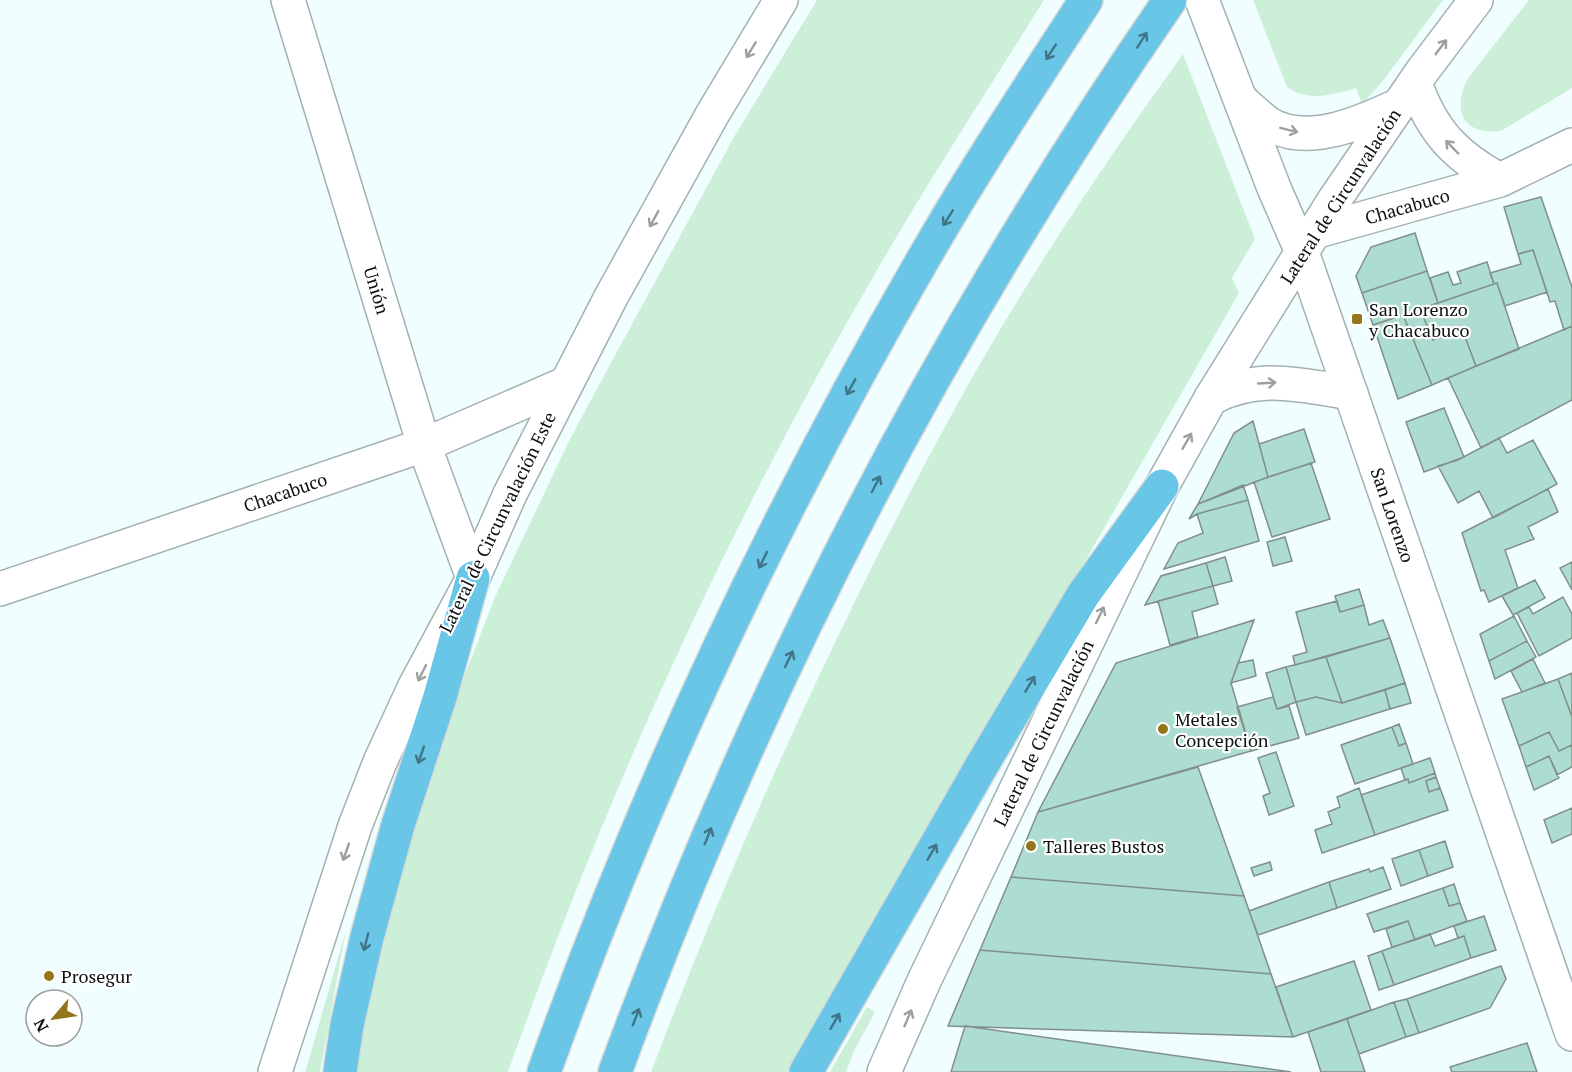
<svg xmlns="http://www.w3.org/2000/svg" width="1572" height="1072" font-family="'PT Serif',serif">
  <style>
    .green { fill: #ccefd8 }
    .building { fill: #addcd0; stroke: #818f8b; stroke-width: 1.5 }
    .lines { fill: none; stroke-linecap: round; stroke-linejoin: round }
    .street-casing { stroke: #a2b1b2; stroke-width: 36 }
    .secondary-casing { stroke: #a2b1b2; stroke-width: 36 }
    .highway-casing { stroke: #d8d9d9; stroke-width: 36 }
    .street { stroke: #fff; stroke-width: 33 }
    .secondary { stroke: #fff; stroke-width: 33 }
    .highway { stroke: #69c6e6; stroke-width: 33 }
    .oneway { stroke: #3f7586 }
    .oneway2 { stroke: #9da0a0 }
    .poi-dot { fill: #93761c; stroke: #fff; stroke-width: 2 }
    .labels { text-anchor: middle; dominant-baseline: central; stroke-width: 4.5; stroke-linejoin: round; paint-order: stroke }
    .street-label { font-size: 18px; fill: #0b1111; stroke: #fff }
    .poi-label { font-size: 18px; fill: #0b1111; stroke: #fff; text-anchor: start }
  </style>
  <rect width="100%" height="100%" fill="#f1feff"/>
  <path class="green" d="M817,0H1044C988,90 929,180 876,272C729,524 605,797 508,1072H352L381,942L439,742L495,597L570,439L613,359L734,137Z
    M1253,0H1443L1383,81L1362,104L1356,88C1333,95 1307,102 1287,87Z
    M1529,0H1572V88L1501,131C1462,136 1451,108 1469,77Z
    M1183,54L1255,239L1232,278L1239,293L792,1072H651C718,895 794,722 879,553C927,458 977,364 1034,274C1081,199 1131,126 1183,54Z
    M346,930L320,1072H305L307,1066Z
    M867,1007L875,1012L854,1051L846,1072H830Z"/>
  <path class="building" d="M1541,197L1572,287V326L1564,330L1555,301L1550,302L1533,250L1518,254L1504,207Z
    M1415,233L1427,271L1362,293L1356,276L1371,247Z
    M1533,250L1547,292L1505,306L1497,283L1494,284L1490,273L1521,264L1518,254Z
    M1487,262L1494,284L1438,303L1430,278L1448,272L1453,285L1461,283L1457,272Z
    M1427,271L1438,303L1373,325L1362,293Z
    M1497,283L1519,349L1476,366L1462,329L1433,340L1420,309Z
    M1420,309L1430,333L1413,339L1403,315Z
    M1403,315L1432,385L1398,399L1373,325Z
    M1572,326V400L1481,448L1448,378Z
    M1462,329L1476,366L1432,385L1413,339L1430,333L1433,340Z
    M1444,408L1464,457L1424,472L1406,422Z
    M1253,421L1268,477L1198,504L1234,433Z
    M1304,429L1315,462L1268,477L1259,444Z
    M1499,438L1507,453L1533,440L1557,484L1493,518L1479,491L1458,503L1438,466L1458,460Z
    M1311,463L1330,519L1272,537L1254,482Z
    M1243,485L1248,500L1197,514L1189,519L1198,504Z
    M1548,489L1558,512L1528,527L1534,539L1505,550L1518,588L1489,602L1484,590L1481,591L1462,533Z
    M1248,500L1259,541L1164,569L1178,543L1203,533L1197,514Z
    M1285,537L1292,561L1273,566L1267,542Z
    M1225,557L1232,581L1213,586L1206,563Z
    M1572,562V590L1560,568Z
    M1206,563L1213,586L1145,605L1161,576Z
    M1535,580L1545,598L1513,615L1502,596Z
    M1213,586L1218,604L1192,612L1198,637L1170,645L1158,601Z
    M1359,589L1364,605L1340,612L1335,596Z
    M1563,597L1572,614V638L1539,656L1517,613L1529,607L1533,614Z
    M1337,601L1340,612L1364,605L1369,625L1383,620L1390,638L1295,665L1293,656L1307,652L1296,612Z
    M1514,616L1527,641L1489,661L1480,634Z
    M1254,620L1231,683L1251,751L1038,812L1116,663Z
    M1390,638L1405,683L1342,703L1326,657Z
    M1527,641L1536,657L1495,679L1489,661Z
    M1326,657L1342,703L1316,697L1296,702L1286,667Z
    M1533,659L1545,683L1522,692L1511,671Z
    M1253,660L1256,676L1231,683L1238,663Z
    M1286,667L1296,702L1277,709L1266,673Z
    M1572,673V717L1558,679Z
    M1558,679L1572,717V745L1559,751L1549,732L1519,746L1502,699Z
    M1405,683L1411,703L1390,709L1385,690Z
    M1385,690L1390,709L1306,735L1296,702L1316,697L1342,703Z
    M1273,697L1277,709L1289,706L1299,738L1251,751L1237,707Z
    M1399,724L1406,743L1399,746L1392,727Z
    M1392,727L1399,746L1406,743L1413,764L1355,784L1341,745Z
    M1549,732L1559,751L1572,745V767L1557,775L1549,756L1526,767L1519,746Z
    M1276,752L1294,806L1269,815L1263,796L1270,793L1258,758Z
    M1549,756L1559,778L1534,790L1526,767Z
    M1430,758L1435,773L1409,783L1408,779L1405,780L1401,768Z
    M1198,767L1244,896L1011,877L1038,812Z
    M1435,773L1436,777L1426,781L1429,792L1440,788L1448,810L1375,835L1361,795L1408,779L1409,783Z
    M1436,777L1440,788L1429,792L1426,781Z
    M1359,788L1375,835L1322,853L1315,830L1332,824L1328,812L1340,807L1337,797Z
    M1572,808V834L1552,843L1544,820Z
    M1445,841L1453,867L1428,876L1419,850Z
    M1419,850L1428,876L1401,886L1392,859Z
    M1270,862L1272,870L1254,876L1251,868Z
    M1383,867L1391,889L1337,908L1329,882L1369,869L1370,872Z
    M1011,877L1244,896L1271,974L980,950Z
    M1329,882L1337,908L1258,935L1249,911Z
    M1454,884L1460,903L1449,906L1443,888Z
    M1443,888L1449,906L1460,903L1467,921L1415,940L1408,921L1374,932L1367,914Z
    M1484,916L1496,950L1471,958L1464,936L1458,938L1454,926Z
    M1408,921L1415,940L1392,947L1386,929Z
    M1430,934L1435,946L1464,936L1471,958L1394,985L1382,951Z
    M980,950L1271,974L1293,1037L948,1026Z
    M1382,951L1394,985L1379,990L1368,956Z
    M1354,961L1371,1010L1293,1037L1276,987Z
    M1501,966L1506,979L1490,1008L1419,1033L1407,999Z
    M1407,999L1419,1033L1406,1037L1394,1002Z
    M1394,1002L1406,1037L1359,1054L1347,1019Z
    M1347,1019L1365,1072H1321L1308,1032Z
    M965,1026L1291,1072H951Z
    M1527,1043L1537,1072H1452L1450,1067Z"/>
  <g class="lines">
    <defs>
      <path id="street" d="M288,0L424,445L473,578
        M1415,83C1432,131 1455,156 1500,180
        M1314,232L1500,180L1572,145
        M1211,398C1259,373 1300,385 1351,393
        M0,589L424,445L565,384"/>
      <path id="secondary" d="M1202,0L1274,188L1302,252L1572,1034
        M1240,99C1249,107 1259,117 1269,124C1308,147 1363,122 1399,105
        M275,1072L355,826L380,762L415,686L473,578L510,494L611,297L712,115L781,0
        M884,1072L924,981L1162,486L1211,398L1333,202L1421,73L1476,0"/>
      <path id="highway" d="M340,1072L347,1025L367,937L398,825L440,697L473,578
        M544,1072C645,789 774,516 925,256C975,169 1031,85 1086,0
        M615,1072C754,693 940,333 1170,0
        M806,1072L982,765L1083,595L1162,486"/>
    </defs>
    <use href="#street" class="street-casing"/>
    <use href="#secondary" class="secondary-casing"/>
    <use href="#highway" class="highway-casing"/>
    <use href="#street" class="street"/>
    <use href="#secondary" class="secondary"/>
    <use href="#highway" class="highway"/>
  </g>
  <defs><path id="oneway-shaft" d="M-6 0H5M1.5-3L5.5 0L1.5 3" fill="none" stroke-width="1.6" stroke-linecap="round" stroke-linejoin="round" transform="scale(1.5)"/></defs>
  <g class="oneway">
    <use href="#oneway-shaft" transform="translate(1142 40) rotate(-57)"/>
    <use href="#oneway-shaft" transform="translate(1051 52) rotate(123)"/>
    <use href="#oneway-shaft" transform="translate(948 218) rotate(122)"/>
    <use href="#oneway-shaft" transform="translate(851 387) rotate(119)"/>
    <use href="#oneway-shaft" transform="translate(876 484) rotate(-63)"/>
    <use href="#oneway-shaft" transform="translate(763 560) rotate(116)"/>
    <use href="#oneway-shaft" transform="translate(789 659) rotate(-64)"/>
    <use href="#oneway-shaft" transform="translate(1030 684) rotate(-59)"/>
    <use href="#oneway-shaft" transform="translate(421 755) rotate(109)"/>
    <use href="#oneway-shaft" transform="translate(708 836) rotate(-68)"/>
    <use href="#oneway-shaft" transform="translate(932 852) rotate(-60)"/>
    <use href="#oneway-shaft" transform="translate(366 942) rotate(104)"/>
    <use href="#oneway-shaft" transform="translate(636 1017) rotate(-69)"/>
    <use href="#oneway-shaft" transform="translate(835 1021) rotate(-60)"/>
  </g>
  <g class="oneway2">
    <use href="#oneway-shaft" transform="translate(1441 47) rotate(-53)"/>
    <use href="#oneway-shaft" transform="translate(751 50) rotate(121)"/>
    <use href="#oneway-shaft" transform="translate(1289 130) rotate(14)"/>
    <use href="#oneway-shaft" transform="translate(1452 147) rotate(-134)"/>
    <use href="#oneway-shaft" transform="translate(654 219) rotate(119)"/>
    <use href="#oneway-shaft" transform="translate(1267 383) rotate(-3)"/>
    <use href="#oneway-shaft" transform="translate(1187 441) rotate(-60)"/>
    <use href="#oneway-shaft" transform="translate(1100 615) rotate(-64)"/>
    <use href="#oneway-shaft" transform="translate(422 673) rotate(117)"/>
    <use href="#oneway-shaft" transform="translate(346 852) rotate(109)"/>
    <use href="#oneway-shaft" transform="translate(908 1018) rotate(-67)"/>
  </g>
  <g class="poi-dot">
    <rect x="1351" y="313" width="12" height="12" rx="3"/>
    <circle cx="1163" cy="729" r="6"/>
    <circle cx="1031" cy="846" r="6"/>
    <circle cx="49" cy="976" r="6"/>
  </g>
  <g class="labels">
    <g class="street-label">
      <text transform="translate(1340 196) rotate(-57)">Lateral de Circunvalación</text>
      <text transform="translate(1407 206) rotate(-16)">Chacabuco</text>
      <text transform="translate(377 290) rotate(73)">Unión</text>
      <text transform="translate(285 492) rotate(-19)">Chacabuco</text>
      <text transform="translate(1393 515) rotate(71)">San Lorenzo</text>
      <text transform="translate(497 522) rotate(-64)">Lateral de Circunvalación Este</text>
      <text transform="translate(1043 733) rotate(-64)">Lateral de Circunvalación</text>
    </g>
    <g class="poi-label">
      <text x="1369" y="309">San Lorenzo<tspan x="1369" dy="21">y Chacabuco</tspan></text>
      <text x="1175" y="719">Metales<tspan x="1175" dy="21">Concepción</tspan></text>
      <text x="1043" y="846">Talleres Bustos</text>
      <text x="61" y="976">Prosegur</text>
    </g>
  </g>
  <g transform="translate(54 1018) rotate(241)"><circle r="28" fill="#ffffff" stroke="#9da0a0" stroke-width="1.5"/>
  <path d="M0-4.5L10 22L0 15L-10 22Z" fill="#93761c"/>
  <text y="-9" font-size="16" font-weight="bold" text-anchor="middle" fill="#0b1111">N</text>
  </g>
</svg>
